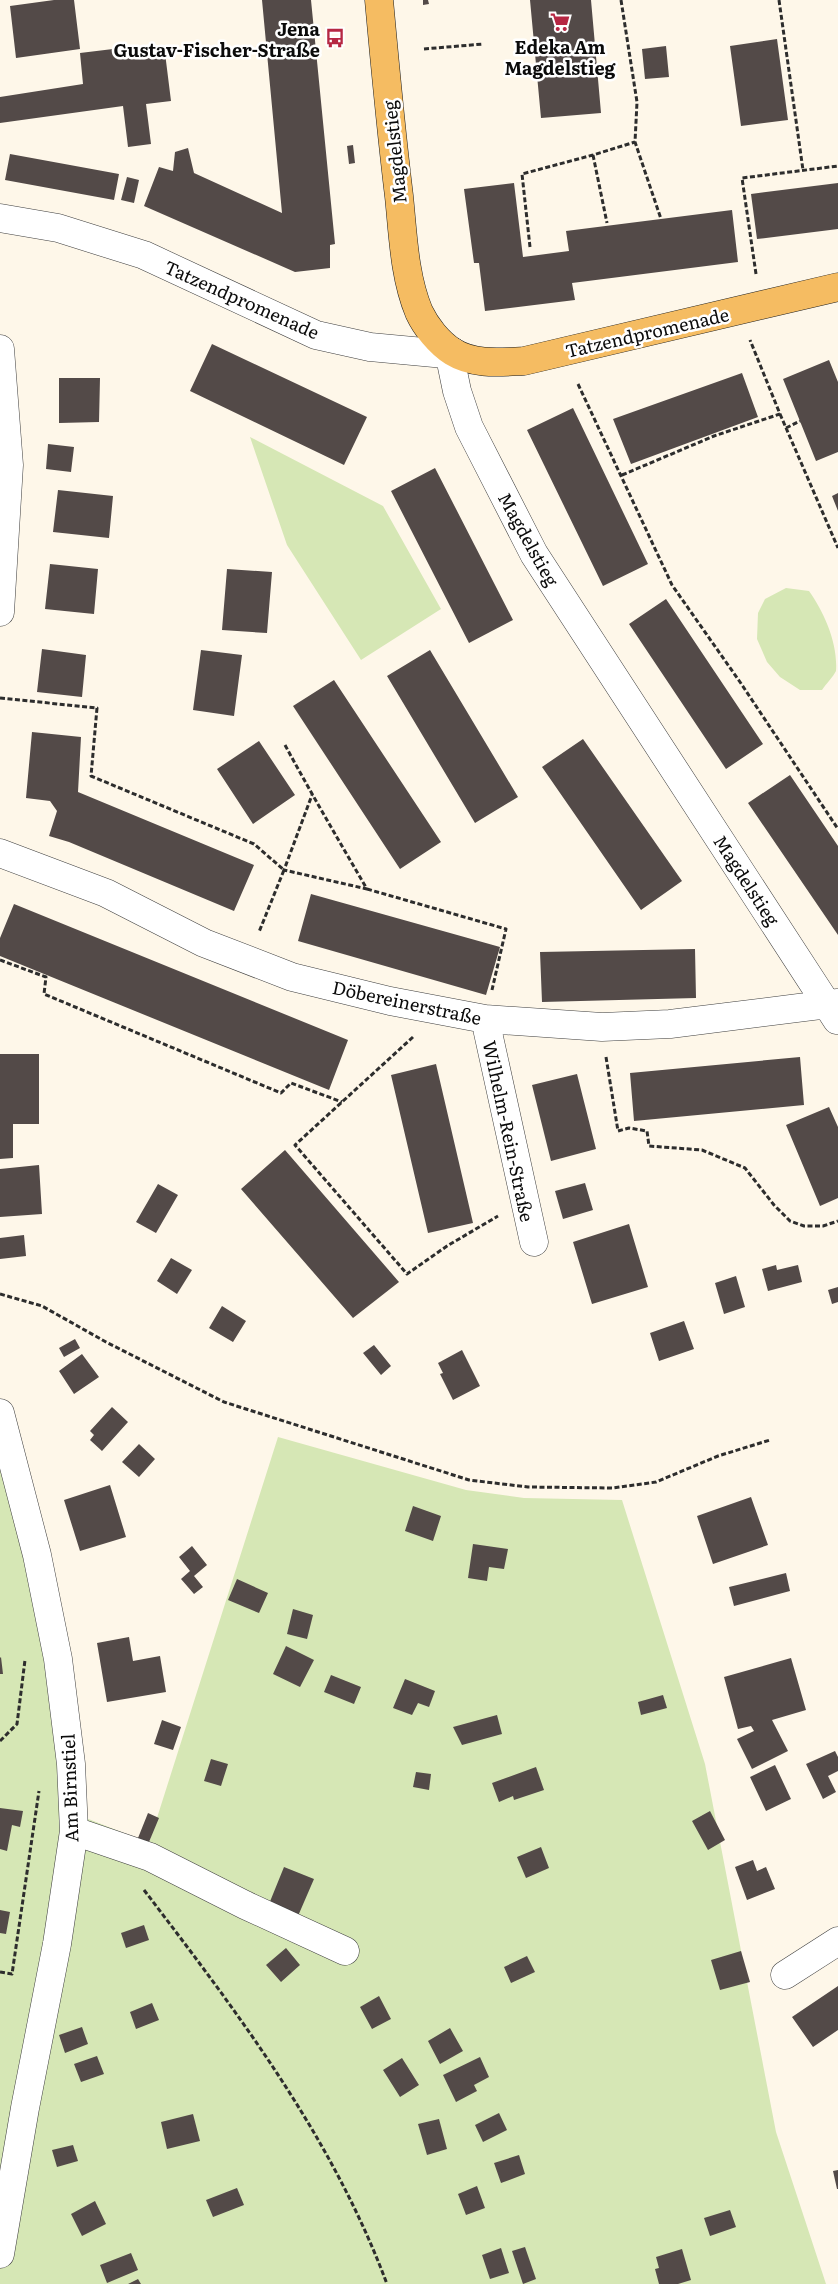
<svg xmlns="http://www.w3.org/2000/svg" width="838" height="2284" font-family="Literata,serif">
  <style>
    .green { fill: #d6e7b5 }
    .building { fill: #534a48 }
    .lines { fill: none; stroke-linecap: round; stroke-linejoin: round }
    .minor-casing { stroke: #3e3e3e; stroke-width: 29 }
    .major-casing { stroke: #1c1c1c; stroke-width: 29 }
    .path { stroke: #2d2d2d; stroke-width: 3; stroke-dasharray: 5 2.5; stroke-linecap: butt }
    .minor { stroke: #fff; stroke-width: 28 }
    .major { stroke: #f5bc62; stroke-width: 28 }
    .labels { text-anchor: middle; dominant-baseline: central; stroke-width: 5; stroke-linejoin: round; paint-order: stroke }
    .poi-label { font-size: 18px; font-weight: bold; fill: #0b0b0b; stroke: #fff; text-anchor: end }
    .street-label { font-size: 18px; fill: #0b0b0b; stroke: #fff }
  </style>
  <rect width="100%" height="100%" fill="#fef7e9"/>
  <path class="green" d="M250,437L383,506L441,609L361,660L287,545Z
    M786,588L809,591C824,612 838,643 836,671C833,677 826,684 822,690H800L780,677L767,662L757,639L758,613L765,599Z
    M278,1437L466,1490L524,1498L622,1500L705,1764L776,2132L826,2284H0V1463L40,1604L86,1818L149,1843Z"/>
  <path class="building" d="M54,0H74L80,49L16,58L10,6Z
    M262,0H311L335,244L330,245V268L295,272L144,206L159,167L173,171L175,152L188,148L194,173L282,213Z
    M423,0H428L429,4L423,5Z
    M530,0H591L601,113L541,118Z
    M777,39L788,120L741,126L730,46Z
    M666,46L669,77L645,79L642,49Z
    M113,49L118,59L165,53L171,101L146,104L151,144L128,147L123,106L0,123V97L83,84L80,53Z
    M353,145L355,163L349,164L347,146Z
    M10,154L119,174L114,200L5,180Z
    M127,177L139,180L134,203L121,200Z
    M514,183L523,257L569,251L566,231L732,210L738,262L572,283L575,300L485,311L479,263H474L464,189Z
    M838,183V229L757,239L751,194Z
    M212,344L367,417L344,465L190,391Z
    M829,360L838,382V452L816,461L783,379Z
    M742,373L758,417L631,464L613,419Z
    M59,378H100L99,422L59,423Z
    M573,408L648,564L603,586L527,430Z
    M48,444L74,447L71,472L46,469Z
    M435,468L513,620L469,643L391,491Z
    M58,490L113,496L109,538L53,532Z
    M838,493V511L832,496Z
    M50,564L98,569L94,614L45,609Z
    M227,569L272,572L267,633L222,630Z
    M666,599L763,744L726,769L629,624Z
    M42,649L86,655L82,697L37,692Z
    M201,650L242,655L234,716L193,710Z
    M430,650L518,797L475,823L387,676Z
    M334,680L441,842L400,869L293,706Z
    M32,732L81,737L78,792L254,865L234,911L69,842L49,836L57,811L50,801L26,798Z
    M583,739L682,881L641,910L542,767Z
    M259,741L295,795L253,824L217,769Z
    M790,775L838,846V935L748,803Z
    M311,894L500,947L486,995L298,941Z
    M14,904L348,1040L329,1090L0,956V938Z
    M695,949L696,998L542,1002L540,952Z
    M0,1054H39V1124H13V1158L0,1159Z
    M800,1057L804,1105L634,1121L630,1073Z
    M436,1064L473,1223L428,1233L391,1075Z
    M577,1074L596,1149L551,1161L532,1085Z
    M829,1107L838,1127V1198L820,1206L786,1125Z
    M285,1150L399,1282L353,1318L241,1189Z
    M39,1165L42,1214L0,1217V1169Z
    M585,1183L593,1210L563,1219L555,1191Z
    M158,1184L178,1195L156,1233L136,1222Z
    M629,1224L648,1287L592,1304L573,1242Z
    M24,1235L26,1256L0,1259V1238Z
    M171,1258L192,1270L177,1294L157,1281Z
    M776,1265L777,1270L798,1265L802,1282L768,1291L762,1269Z
    M736,1276L745,1307L724,1314L715,1283Z
    M838,1287V1302L832,1304L828,1290Z
    M222,1306L246,1321L233,1342L209,1328Z
    M684,1321L694,1349L659,1361L650,1333Z
    M75,1339L80,1348L64,1357L59,1348Z
    M374,1345L391,1366L381,1375L363,1353Z
    M462,1350L480,1386L453,1400L440,1374L443,1373L438,1363Z
    M82,1354L99,1377L74,1394L59,1371Z
    M112,1407L128,1422L102,1451L90,1440L94,1435L90,1431Z
    M139,1444L155,1459L139,1477L122,1462Z
    M110,1485L126,1537L80,1551L64,1500Z
    M751,1497L768,1545L713,1564L697,1516Z
    M413,1506L441,1516L433,1541L405,1531Z
    M473,1544L508,1549L504,1569L489,1567L487,1581L468,1578Z
    M192,1546L207,1565L194,1576L203,1587L194,1594L181,1579L190,1571L179,1557Z
    M786,1573L790,1591L734,1606L729,1587Z
    M237,1579L268,1593L259,1613L228,1600Z
    M293,1609L313,1615L307,1639L287,1634Z
    M129,1637L133,1661L160,1656L166,1692L107,1702L97,1643Z
    M286,1646L314,1660L300,1687L273,1674Z
    M1,1657L3,1674H0V1658Z
    M791,1658L806,1710L772,1720L788,1751L752,1769L737,1739L754,1731L751,1726L738,1729L724,1677Z
    M331,1675L361,1687L354,1704L324,1692Z
    M405,1679L435,1691L429,1707L418,1703L412,1715L393,1708Z
    M663,1695L667,1708L641,1715L638,1702Z
    M497,1715L502,1734L462,1745L453,1727Z
    M162,1720L181,1727L173,1750L154,1744Z
    M835,1751L838,1757V1771L828,1776L836,1792L823,1799L806,1764Z
    M211,1759L228,1764L221,1786L204,1781Z
    M775,1765L791,1799L766,1811L750,1777Z
    M536,1767L544,1790L514,1800L513,1796L499,1802L492,1783Z
    M416,1772L431,1774L429,1790L413,1787Z
    M0,1808L23,1811L20,1827L12,1825L7,1851L0,1849Z
    M710,1811L725,1840L708,1850L692,1821Z
    M148,1813L159,1818L149,1842L138,1838Z
    M541,1847L549,1868L526,1878L517,1857Z
    M753,1860L757,1871L766,1867L775,1889L747,1900L735,1867Z
    M284,1867L314,1879L298,1916L269,1904Z
    M0,1910L10,1912L6,1934L0,1933Z
    M144,1925L149,1940L126,1948L121,1933Z
    M286,1948L300,1965L281,1982L266,1965Z
    M741,1951L750,1982L720,1990L711,1960Z
    M527,1956L535,1972L511,1983L504,1967Z
    M838,1986V2030L813,2047L792,2017Z
    M379,1996L391,2019L372,2029L360,2007Z
    M152,2003L159,2020L136,2029L130,2012Z
    M82,2027L88,2044L65,2053L59,2035Z
    M450,2028L463,2051L440,2064L428,2041Z
    M97,2056L104,2074L81,2082L74,2064Z
    M480,2057L489,2077L474,2085L477,2091L456,2102L443,2075Z
    M402,2058L419,2085L400,2097L383,2070Z
    M499,2113L507,2130L483,2142L475,2125Z
    M193,2114L200,2141L167,2149L161,2122Z
    M439,2119L447,2149L427,2155L418,2124Z
    M73,2145L78,2161L57,2167L52,2150Z
    M519,2155L525,2174L501,2183L494,2163Z
    M838,2170V2189H837L833,2171Z
    M477,2186L485,2208L466,2215L458,2194Z
    M237,2188L244,2205L213,2217L206,2200Z
    M95,2201L106,2224L82,2236L71,2214Z
    M730,2210L736,2227L710,2236L704,2218Z
    M525,2247L536,2279L523,2284L512,2251Z
    M501,2248L509,2273L490,2279L482,2255Z
    M682,2249L691,2280L678,2284H659L655,2269L659,2268L656,2257Z
    M131,2253L138,2270L107,2283L100,2265Z
    M138,2279L141,2284H128Z"/>
  <g class="lines">
    <defs>
      <path id="minor" d="M0,218L58,228L144,255L316,335L370,347L445,354L453,352
        M0,349L9,465L0,612
        M453,352L451,362L457,391L469,427L534,554L837,1020
        M0,853L106,893L204,943L292,977L390,1001L485,1019L602,1027L670,1024L838,1003
        M485,1019L534,1242
        M0,1413L37,1555L58,1659L71,1764L74,1831L57,1944L25,2108L0,2254
        M74,1831L150,1857L245,1905L345,1951
        M785,1975L838,1941"/>
      <path id="major" d="M379,0C385,66 391,131 399,196C403,234 404,276 419,312C426,327 439,343 453,352C474,365 500,362 524,361L838,287"/>
    </defs>
    <use href="#minor" class="minor-casing"/>
    <use href="#major" class="major-casing"/>
    <path class="path" d="M621,0L637,102L635,142L661,219
      M779,0L803,170
      M424,49L483,44
      M593,155L607,223
      M530,247L522,174L593,155L635,142
      M756,274L742,178L838,166
      M578,384L672,585L740,682L838,829
      M780,414L838,548
      M786,428L800,421
      M622,475L714,436L780,414L750,340
      M0,698L97,708L91,776L254,844L284,870L259,932
      M285,745C311,793 339,841 367,889L284,870L312,795
      M367,889L506,929L492,990
      M0,960L46,977L44,994L281,1093L291,1083L342,1102
      M413,1037L295,1145L407,1274L447,1246L498,1216
      M606,1057L618,1131L629,1128L647,1131L649,1146L702,1150L745,1168L774,1205L790,1221L804,1226H823L838,1221
      M0,1294L42,1306L106,1342L224,1402L469,1480L528,1487L613,1488L656,1482L718,1456L770,1440
      M0,1741L17,1724L25,1660
      M144,1890C238,2013 332,2137 387,2284
      M0,1972L12,1974L39,1791"/>
    <use href="#minor" class="minor"/>
    <use href="#major" class="major"/>
  </g>
  <defs>
    <symbol id="supermarket-bare" viewBox="-9 -9 18 18"><path d="M-6-5.5h2.5l.6 2H6L4.5 2H-2.5L-4.4-4H-6ZM-1.5 3.2a1.3 1.3 0 1 0 .1 0ZM3 3.2a1.3 1.3 0 1 0 .1 0Z" fill="#b62743" stroke="#fff" stroke-width="2.5" paint-order="stroke"/></symbol>
    <symbol id="bus-bare" viewBox="-9 -9 18 18"><path d="M-5-6H5V4H4V6H2V4H-2V6H-4V4H-5ZM-3.5-4V0h7V-4ZM-3.5 1.2v1.5H-2V1.2ZM2 1.2v1.5H3.5V1.2Z" fill="#b62743" stroke="#fff" stroke-width="2.5" paint-order="stroke"/></symbol>
  </defs>
  <g fill-rule="evenodd">
    <use href="#supermarket-bare" x="546" y="8" width="28" height="28"/>
    <use href="#bus-bare" x="321" y="24" width="28" height="28"/>
  </g>
  <g class="labels">
    <g class="poi-label">
      <text x="320" y="28">Jena<tspan x="320" dy="21">Gustav-Fischer-Straße</tspan></text>
      <text x="560" y="46" text-anchor="middle">Edeka Am<tspan x="560" dy="21">Magdelstieg</tspan></text>
    </g>
    <g class="street-label">
      <text transform="translate(394 152) rotate(-96)">Magdelstieg</text>
      <text transform="translate(242 299) rotate(24)">Tatzendpromenade</text>
      <text transform="translate(647 332) rotate(-13)">Tatzendpromenade</text>
      <text transform="translate(529 539) rotate(61)">Magdelstieg</text>
      <text transform="translate(747 880) rotate(57)">Magdelstieg</text>
      <text transform="translate(407 1002) rotate(12)">Döbereinerstraße</text>
      <text transform="translate(509 1131) rotate(78)">Wilhelm-Rein-Straße</text>
      <text transform="translate(69 1788) rotate(-92)">Am Birnstiel</text>
    </g>
  </g>
</svg>
